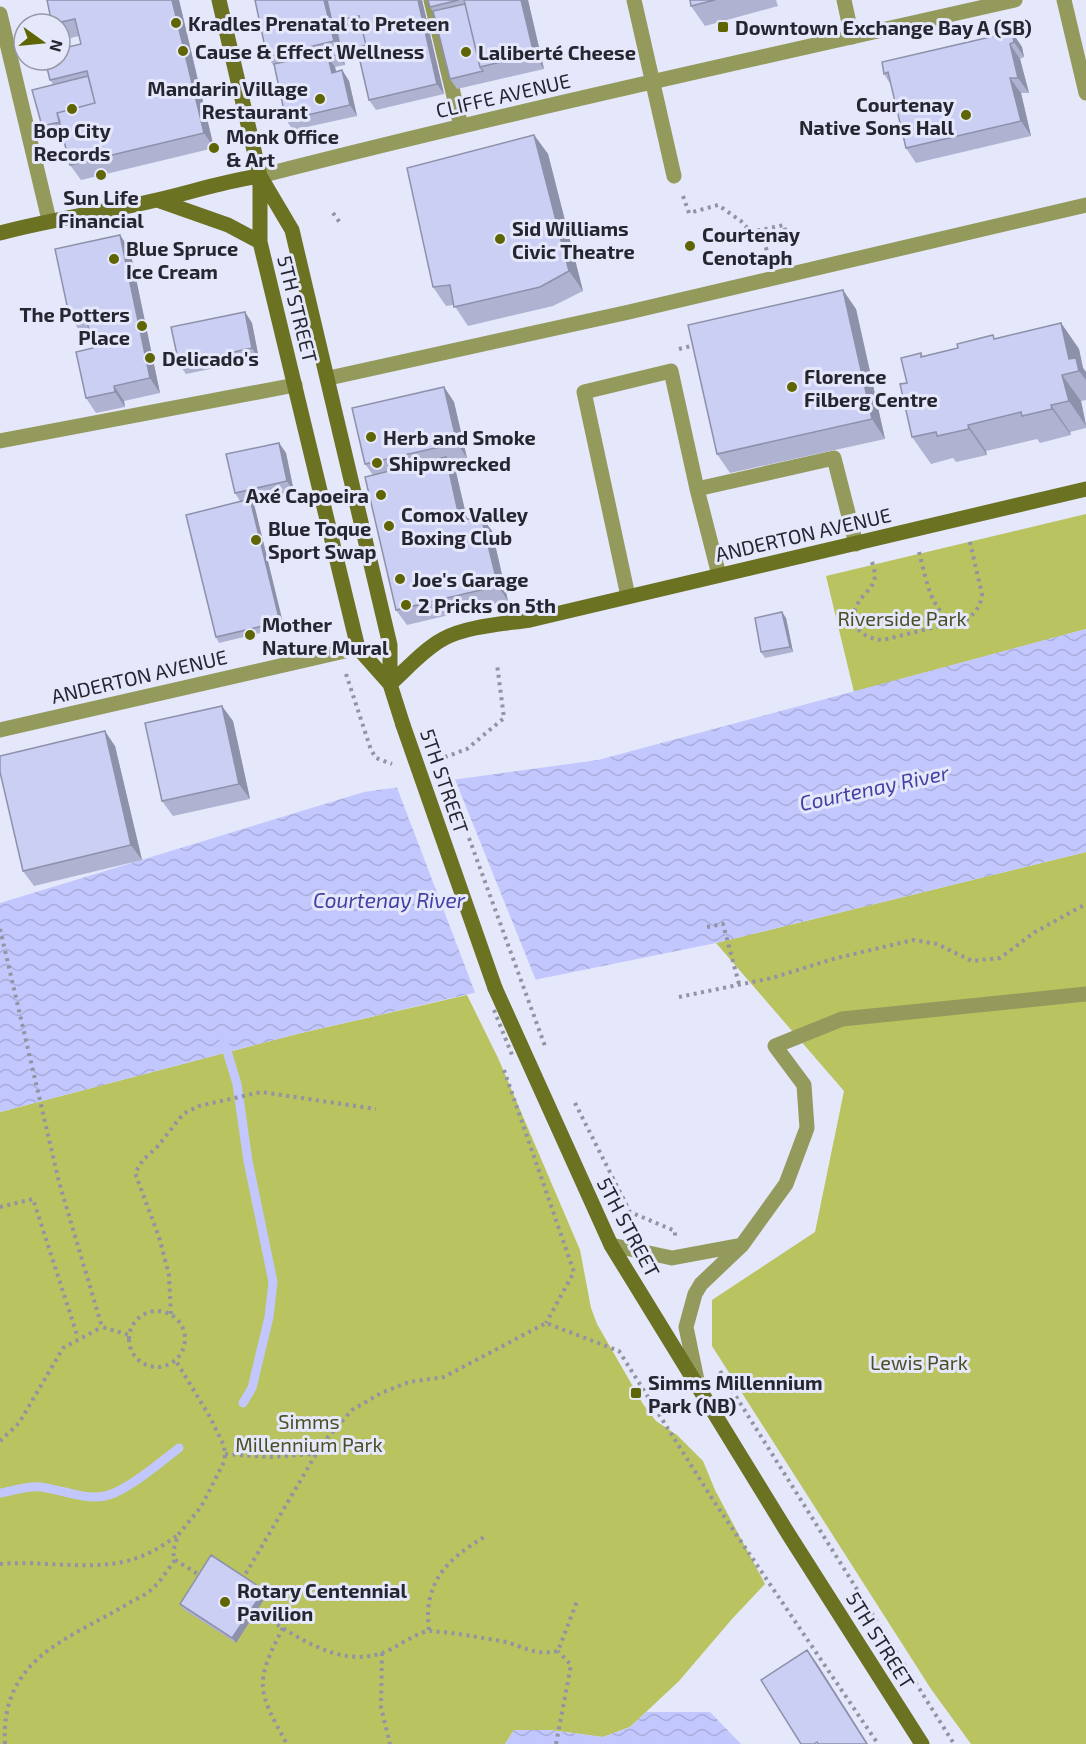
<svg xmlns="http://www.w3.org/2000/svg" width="1086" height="1744" font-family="'Exo 2',sans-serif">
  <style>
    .green { fill: #b9c35f }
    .water { fill: url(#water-waves) }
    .pier { fill: #e5e7fb }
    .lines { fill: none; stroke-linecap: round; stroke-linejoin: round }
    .stream { stroke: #c2c8fe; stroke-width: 9 }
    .path { stroke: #9293a3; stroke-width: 4; stroke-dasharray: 3 4.5; stroke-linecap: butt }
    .lane { stroke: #939a5c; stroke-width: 15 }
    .street { stroke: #939a5c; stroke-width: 15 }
    .secondary { stroke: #6b7222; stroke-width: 15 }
    .path-bridge { stroke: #9293a3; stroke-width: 4; stroke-dasharray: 3 4.5; stroke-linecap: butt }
    .secondary-bridge { stroke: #6b7222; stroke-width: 15 }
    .wall { fill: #afb2d1 }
    .shaded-wall { fill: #8e91aa }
    .building { fill: #cbcff3; stroke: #8e91aa; stroke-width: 1.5 }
    .poi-dot { fill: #5e6502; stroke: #e5e7fb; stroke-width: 2 }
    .labels { text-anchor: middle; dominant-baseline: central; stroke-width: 6; stroke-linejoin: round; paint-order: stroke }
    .poi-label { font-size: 20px; font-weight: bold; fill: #252630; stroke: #e5e7fb; text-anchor: start }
    .street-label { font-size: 20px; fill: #252630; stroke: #e5e7fb }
    .park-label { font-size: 20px; fill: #4a4f24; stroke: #e5e7fb }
    .water-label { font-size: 21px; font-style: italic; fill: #453fa4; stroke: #e5e7fb }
  </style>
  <defs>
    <pattern id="water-waves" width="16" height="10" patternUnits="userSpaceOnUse" patternTransform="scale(1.5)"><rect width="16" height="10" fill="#c2c8fe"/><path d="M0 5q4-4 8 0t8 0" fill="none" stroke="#a7acda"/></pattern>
  </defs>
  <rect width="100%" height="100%" fill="#e5e7fb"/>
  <path class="green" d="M1086,514V629L854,692L826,576Z
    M1086,852V1744H971L931,1689L712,1346V1300L815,1232L844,1091L716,943Z
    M467,995L498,1058L580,1250L591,1308L597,1324L643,1404L656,1421L677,1435L703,1461L715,1490L765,1584L732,1619L679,1681L630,1727L603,1737L550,1730H514L505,1744H0V1112L297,1034Z"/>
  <path class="water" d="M1086,629V852L716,943L495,988L297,1034L0,1112V903L364,792L598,760Z
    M646,1712H710L741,1744H505L514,1730H549L603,1737L630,1727Z"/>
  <path class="pier" d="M454,777L537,983L476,995L396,785Z"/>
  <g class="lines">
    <path class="stream" d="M224,1041L237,1084L248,1161L273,1282L269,1317L252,1388L243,1403
      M0,1493C12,1491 29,1485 41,1487C62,1490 84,1500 105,1496C126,1492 162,1461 179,1448"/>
    <path class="path" d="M683,196L689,213L718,205L741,221L751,232L784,225L786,234L764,239L768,256
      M333,213L341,224
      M679,349L695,345
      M919,552C926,577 929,608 953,622
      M872,562C874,568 876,575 874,581C871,590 861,596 857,605C846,626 864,639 883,640L968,619C976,611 981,606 982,594L969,538
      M346,674L371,750L376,758L392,764
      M439,762L445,757L467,749L504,718L497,664
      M707,927L723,924L739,984
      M0,929L59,1182L102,1327L129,1335
      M679,997L772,978L833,959L913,940L937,944L972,961L1000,958L1035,932L1086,904
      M504,1070L574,1272L546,1323
      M575,1103L630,1212L675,1231V1236
      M0,1207L33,1199L78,1338
      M129 1339a28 28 0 1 1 56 0a28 28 0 1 1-56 0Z
      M171,1314L169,1275L159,1237L135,1173L143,1160L158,1146L183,1114L199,1106L261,1092L376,1109
      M720,1371L954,1744
      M0,1441L19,1423L63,1348L102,1327
      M225,1454L271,1457L316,1454
      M175,1560L203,1577
      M0,1564C43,1560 93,1572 134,1559C150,1554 164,1545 178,1535
      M242,1580L316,1454L327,1438L352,1410L381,1393L409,1382L444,1377L546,1323L619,1351L713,1500L878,1744
      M252,1608C290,1632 336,1669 382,1653C395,1649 421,1629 432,1631C455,1633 478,1637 501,1641C525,1646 532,1656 558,1651L577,1601
      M283,1628C254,1683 257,1690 287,1744
      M429,1630C423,1582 447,1559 486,1536
      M382,1653L381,1707L390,1744
      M5,1744C0,1657 70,1639 129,1603C136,1599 146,1595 152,1589C161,1581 168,1569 175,1560L173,1552L178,1535L201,1507L224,1462L225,1454L224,1446L210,1417L176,1361
      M556,1744L571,1665L558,1651"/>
    <path class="lane" d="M431,0L461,126
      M844,0L852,37
      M0,14L49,220
      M329,378L629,312L1086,205
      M0,441L295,385
      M697,489L834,458L856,544
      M628,596L584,392L671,371L697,489L719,575
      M611,1245L672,1258L742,1245
      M698,1385L686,1327L695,1294L701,1284L742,1245L786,1184L807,1128L804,1085L775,1046L842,1019L1086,994"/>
    <path class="street" d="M634,0L674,176
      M1064,0L1086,93
      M260,176C510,112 763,57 1015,0
      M0,730L358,648"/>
    <path class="secondary" d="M219,0L260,176V242L358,648L390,684
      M260,176L292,230L390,645V684L403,725
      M157,200L228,225L260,242
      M0,233C52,219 105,212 157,200C192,192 224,181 260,176
      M390,684C407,669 423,650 443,639C466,626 504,624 530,620L1086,489
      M495,988L611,1245L789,1535L922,1744"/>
    <path class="path-bridge" d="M469,838L545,1046
      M494,1010L512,1055"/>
    <path class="secondary-bridge" d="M403,725L495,988"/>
  </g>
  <path class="wall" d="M47,0H179L214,148L81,180L70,165L62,133L49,137L42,126L53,84L50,80L81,44L79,36L62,40L60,36V24H52Z
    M255,0H422L444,94L376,110L369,100L359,59L353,60L349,55L342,57L344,61L345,65L335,67L336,72L342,70L349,81L357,116L293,130L286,120L274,66L267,57Z
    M428,0H528L544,69L457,89L450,79L433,12L430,7Z
    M690,0H776L778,6L705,26L691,6Z
    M1012,32L1022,47L1024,57L1020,59L1029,93H1021L1031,136L916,163L906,148L891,85L884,74L882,62Z
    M534,135L548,154L583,291L553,306L468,326L454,305L446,306L433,287Z
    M120,235L130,250L160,393L124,401L125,407L96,413L86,398L93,348L89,328L79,330L69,315Z
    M856,309L885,439L730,473L717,454Z
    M245,312L252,323L259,359L186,374L179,364Z
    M1061,323L1079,349L1083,368L1086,372V400L1081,401L1086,424V428L1070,432L1071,435L1040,443L1037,439L986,451L987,455L956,462L953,458L931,464L912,437L907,383L921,353L923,356Z
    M444,387L454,402L467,458L449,462L456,472L467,519L481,516L492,531L508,601L407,625L396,610L373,475L365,464Z
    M279,443L286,453L294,492L252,501L254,504L284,627L219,643L216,637L240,501L235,493Z
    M786,618L793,652L765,658L761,652Z
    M233,721L250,799L173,816L162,801Z
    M115,746L142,860L34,886L23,871Z
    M264,1590L267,1595L236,1643L183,1609L180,1604Z"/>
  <path class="shaded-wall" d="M172,0H179L214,148L204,133Z
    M324,0H329L332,22L339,32L341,51L334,41Z
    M418,0H422L444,94L437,84Z
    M521,0H528L544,69L534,54Z
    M1012,32L1022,47L1024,57L1014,42Z
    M1010,44L1020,59L1029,93L1018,78Z
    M337,50L344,61L345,65L337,55Z
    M328,57L335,67L339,83L332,73Z
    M342,70L349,81L357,116L350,105Z
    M1010,78L1021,93L1031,136L1021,121Z
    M534,135L548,154L583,291L569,271Z
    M120,235L130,250L160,393L150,378Z
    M843,290L856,309L885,439L872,419Z
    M245,312L252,323L259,359L252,348Z
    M1061,323L1079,349L1083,368L1086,372V380L1079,371L1069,359Z
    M1062,375L1081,401L1086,426L1069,401Z
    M114,386L124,401L125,407L115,392Z
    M444,387L454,402L467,458L457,443Z
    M1051,405L1070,432L1071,435L1052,409Z
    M968,425L986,451L987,455L969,429Z
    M279,443L286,453L294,492L287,481Z
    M446,457L456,472L471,536L460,521Z
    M250,499L254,504L284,627L280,622Z
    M481,516L492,531L508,601L498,586Z
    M782,612L786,618L793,652L790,647Z
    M222,706L233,721L250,799L239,784Z
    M105,731L115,746L142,860L131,845Z
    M264,1590L267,1595L236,1643L232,1638Z
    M807,1650L818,1665L868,1744H867Z"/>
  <path class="building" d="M47,0H172L204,133L70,165L57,113L95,103L87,71L50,80L45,60H60V49L81,44L75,19L52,24Z
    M255,0H324L334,41L267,57Z
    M327,0H418L437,84L369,100L357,48L366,45L359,16L332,22Z
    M428,0H459L430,7Z
    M464,0H521L534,54L480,67Z
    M690,0H715L691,6Z
    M465,4L480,67L483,71L450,79L433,11Z
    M360,21L366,45L357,48L358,53L349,55L348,50L341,51L336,27Z
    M1012,32L1014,42L1010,44L1018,78H1010L1021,121L906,148L888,72L884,74L882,62Z
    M337,50V55L328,57L332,73L342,70L350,105L286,120L274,64Z
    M88,76L95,103L57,113L60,122L42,126L32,90Z
    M534,135L569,271L540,287L454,307L450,285L433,287L407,168Z
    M120,235L150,378L114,386L115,392L86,398L76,352L93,348L85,312L69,315L55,249Z
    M843,290L872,419L717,454L688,325Z
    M245,312L252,348L179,364L171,327Z
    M1061,323L1069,359L1076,358L1079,371L1062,375L1069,401L1051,405L1052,409L1022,416L1021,412L968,425L969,429L937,436L936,432L912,437L900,384L907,383L901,358L921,353V357L958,348L957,344L993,335L994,339Z
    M444,387L457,443L365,464L352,408Z
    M279,443L287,481L235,493L226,454Z
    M446,457L460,521L481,516L498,586L396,610L365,477Z
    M250,499L280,622L216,637L186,515Z
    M782,612L790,647L761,652L755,618Z
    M222,706L239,784L162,801L145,723Z
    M105,731L131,845L23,871L0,772V756Z
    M211,1555L264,1590L232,1638L180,1604Z
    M807,1650L867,1744H818L817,1742L814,1744H801L761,1680Z"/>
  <g class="poi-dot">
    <circle cx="176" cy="23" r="6"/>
    <rect x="717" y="21" width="12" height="12" rx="3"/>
    <circle cx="183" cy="51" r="6"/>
    <circle cx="466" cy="52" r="6"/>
    <circle cx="320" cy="99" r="6"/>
    <circle cx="72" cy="109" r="6"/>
    <circle cx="966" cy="115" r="6"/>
    <circle cx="214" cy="148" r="6"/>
    <circle cx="101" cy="175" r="6"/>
    <circle cx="500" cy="239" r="6"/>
    <circle cx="690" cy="246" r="6"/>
    <circle cx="114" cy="259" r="6"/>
    <circle cx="142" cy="326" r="6"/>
    <circle cx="150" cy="358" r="6"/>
    <circle cx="792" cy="387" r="6"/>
    <circle cx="371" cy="437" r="6"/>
    <circle cx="377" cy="463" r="6"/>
    <circle cx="381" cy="495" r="6"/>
    <circle cx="389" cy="526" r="6"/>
    <circle cx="256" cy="540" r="6"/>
    <circle cx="400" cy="579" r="6"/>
    <circle cx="406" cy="605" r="6"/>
    <circle cx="250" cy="635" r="6"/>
    <rect x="630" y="1387" width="12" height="12" rx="3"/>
    <circle cx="225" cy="1602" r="6"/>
  </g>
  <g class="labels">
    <g class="poi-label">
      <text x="188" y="23">Kradles Prenatal to Preteen</text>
      <text x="735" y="27">Downtown Exchange Bay A (SB)</text>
      <text x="195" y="51">Cause &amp; Effect Wellness</text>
      <text x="478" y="52">Laliberté Cheese</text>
      <text x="308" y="88" text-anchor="end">Mandarin Village<tspan x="308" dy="23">Restaurant</tspan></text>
      <text x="954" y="104" text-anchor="end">Courtenay<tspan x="954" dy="23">Native Sons Hall</tspan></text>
      <text x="72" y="130" text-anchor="middle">Bop City<tspan x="72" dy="23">Records</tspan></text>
      <text x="226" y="136">Monk Office<tspan x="226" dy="23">&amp; Art</tspan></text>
      <text x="101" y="197" text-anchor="middle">Sun Life<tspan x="101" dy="23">Financial</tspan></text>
      <text x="512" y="228">Sid Williams<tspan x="512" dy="23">Civic Theatre</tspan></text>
      <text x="702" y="234">Courtenay<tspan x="702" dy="23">Cenotaph</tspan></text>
      <text x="126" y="248">Blue Spruce<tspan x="126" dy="23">Ice Cream</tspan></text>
      <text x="130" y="314" text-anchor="end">The Potters<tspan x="130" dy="23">Place</tspan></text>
      <text x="162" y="358">Delicado's</text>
      <text x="804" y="376">Florence<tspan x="804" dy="23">Filberg Centre</tspan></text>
      <text x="383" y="437">Herb and Smoke</text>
      <text x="389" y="463">Shipwrecked</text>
      <text x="369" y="495" text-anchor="end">Axé Capoeira</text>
      <text x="401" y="514">Comox Valley<tspan x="401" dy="23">Boxing Club</tspan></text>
      <text x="268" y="528">Blue Toque<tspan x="268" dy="23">Sport Swap</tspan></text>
      <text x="412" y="579">Joe's Garage</text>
      <text x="418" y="605">2 Pricks on 5th</text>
      <text x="262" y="624">Mother<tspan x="262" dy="23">Nature Mural</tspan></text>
      <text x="648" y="1382">Simms Millennium<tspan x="648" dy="23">Park (NB)</tspan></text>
      <text x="237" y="1590">Rotary Centennial<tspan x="237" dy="23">Pavilion</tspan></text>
    </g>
    <g class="street-label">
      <text transform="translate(503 95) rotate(-13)">CLIFFE AVENUE</text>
      <text transform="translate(298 309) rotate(76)">5TH STREET</text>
      <text transform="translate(803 534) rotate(-13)">ANDERTON AVENUE</text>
      <text transform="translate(139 676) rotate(-13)">ANDERTON AVENUE</text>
      <text transform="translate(445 781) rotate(71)">5TH STREET</text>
      <text transform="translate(629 1227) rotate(62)">5TH STREET</text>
      <text transform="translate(881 1640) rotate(58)">5TH STREET</text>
    </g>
    <g class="park-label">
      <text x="902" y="618">Riverside Park</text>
      <text x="919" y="1362">Lewis Park</text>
      <text x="309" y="1421">Simms<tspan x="309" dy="23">Millennium Park</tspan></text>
    </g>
    <g class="water-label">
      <text transform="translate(874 787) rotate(-12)">Courtenay River</text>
      <text x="389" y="899">Courtenay River</text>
    </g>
  </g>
  <g transform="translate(42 42) rotate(105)"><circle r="28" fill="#e5e7fb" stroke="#989aaa" stroke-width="1.5"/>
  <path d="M0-4.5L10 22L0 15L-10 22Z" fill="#5e6502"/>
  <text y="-9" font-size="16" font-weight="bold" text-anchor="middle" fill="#252630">N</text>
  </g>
</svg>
